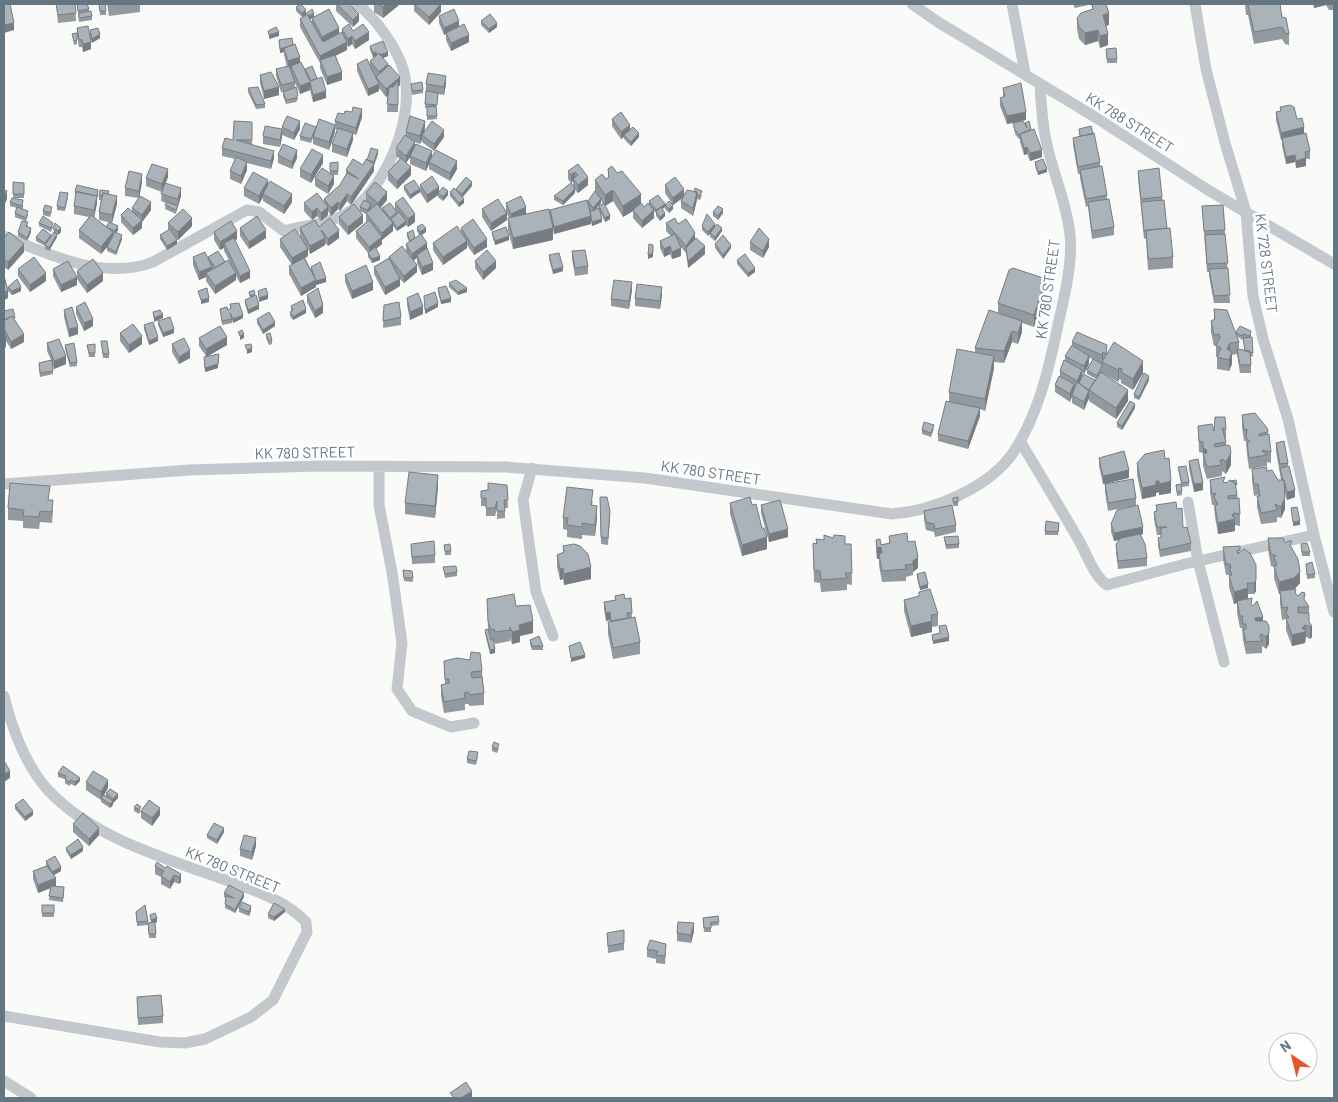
<svg xmlns="http://www.w3.org/2000/svg" width="1338" height="1102" font-family="Barlow,sans-serif">
  <style>
    .lines { fill: none; stroke-linecap: round; stroke-linejoin: round }
    .minor { stroke: #c3c8cc; stroke-width: 11 }
    .wall { fill: #929a9f; fill-rule: evenodd }
    .shaded-wall { fill: #777d82 }
    .building { fill: #aab3b9; stroke: #777d82 }
    .labels { text-anchor: middle; dominant-baseline: central; stroke-width: 5; stroke-linejoin: round; paint-order: stroke }
    .street-label { font-size: 15px; fill: #657683; stroke: #fff }
  </style>
  <rect width="100%" height="100%" fill="#fafaf8"/>
  <g class="lines">
    <path class="minor" d="M912,4L938,22L1095,117L1208,190L1334,264
      M1012,4L1025,73
      M1195,4L1206,69L1225,143L1246,212L1253,296L1263,339L1288,419L1314,535L1334,612
      M4,236C49,255 105,281 153,262L247,210L259,212L284,231C307,224 332,225 353,209C388,183 415,116 404,72C398,49 376,18 357,4
      M1020,441C1039,473 1058,504 1077,537C1087,553 1092,574 1107,585L1185,564L1314,535
      M379,467V505L392,572L402,643L397,689L412,711L451,727L474,723
      M532,468L523,500L536,592L553,636
      M4,484L189,470L318,466L506,467L645,478L892,514C934,511 991,487 1015,450C1039,412 1049,368 1058,325C1064,298 1073,262 1070,235C1067,202 1052,172 1046,140C1042,122 1041,102 1040,84
      M1188,502L1198,561L1224,662
      M4,696C12,728 25,764 47,789C92,838 165,858 226,880C252,889 287,901 306,922L307,932L273,1000L251,1017L205,1039L185,1043L160,1042L4,1016
      M4,1081L31,1098"/>
  </g>
  <path class="wall" d="M56,4H75L76,21L58,23Z
    M77,4L89,9V11L92,16V20L79,22Z
    M99,4L106,11V15H100Z
    M107,4H140V12L109,16Z
    M336,4L359,21L353,27L336,11Z
    M374,4H398V6L383,18L374,12Z
    M414,4H440L441,12L429,25L414,11Z
    M1073,4H1092L1075,8Z
    M1245,4H1280L1282,17L1289,34V45L1285,44L1282,39L1254,44L1248,15H1246Z
    M1313,4H1334V10H1329L1326,5L1314,8Z
    M1092,5L1109,25L1106,26L1108,45L1100,48L1098,41L1085,45L1079,39L1077,29V18L1092,10Z
    M296,7L305,14L314,17L310,19L312,22V18L339,34L342,33V29L353,31L369,40L355,49L352,44L348,47L347,45V50L335,56L342,80L327,85L320,68V63L300,27V19L304,16L302,17L296,11Z
    M439,16L459,27L469,42L451,51L446,40V34L444,35L439,23Z
    M481,21L497,27L489,33L481,25Z
    M77,28L90,33V30L100,38L92,43L90,37L91,49L83,52L82,47H79L77,36Z
    M77,33V44L74,45L72,34Z
    M279,40L293,45L300,62L326,98L313,102L310,90L300,94L295,83V88L298,99L296,102L286,104L283,96V92H281L276,76V69L287,67L284,55V52L280,53Z
    M370,46L388,56L383,58L400,85L398,87V112H387L388,95L386,97L379,88V91L368,96L357,71V64L370,65V61L375,57H373L370,50Z
    M1106,49L1117,59V63H1107Z
    M260,75L279,95L264,99L260,83Z
    M411,84L423,90V93L412,95Z
    M426,84H446L444,95L438,94L436,109L437,119L427,120V108H425Z
    M248,88L265,104V108L256,109L248,92Z
    M1003,88L1026,120L1007,124L1000,106V98L1003,97Z
    M1280,107L1297,119L1304,133L1310,151V159H1306V166L1296,168L1295,162L1286,164L1282,146V140H1281L1276,120V112L1280,111Z
    M352,112L362,117L356,135L353,134V140L347,157L332,152V144L337,130L335,129V121L344,114Z
    M612,119L630,129L639,137L631,146L624,139V137L621,139L612,126Z
    M252,122V145L274,158L271,169L247,163V170L241,184L230,179V171L235,159L222,156V148L233,140Z
    M1013,123L1025,125L1031,130L1042,157L1030,161L1027,154L1024,155L1020,142V139H1019L1015,134Z
    M282,127L300,129L294,140L282,135Z
    M316,127L335,132L329,150L313,144V138L311,143L300,140V136Z
    M425,128L424,132L444,137L434,151L422,142V139L420,144L415,142V145L432,157L457,169L450,181L429,169V164L426,171L410,164V157L406,163L411,175L397,189L388,180V172L400,159L396,156V148L406,135V132Z
    M1079,129L1100,162V166L1107,195V199L1114,227V235L1092,239L1088,206L1086,207L1080,178V174H1078L1073,145V138L1080,136Z
    M263,136L282,137L280,147L263,144Z
    M378,154L374,165V171L351,205L347,201L340,211L338,209L331,216L328,211V215L321,221L317,216L312,220L304,211V203H324V199L340,185L346,174V170L363,165Z
    M278,155L297,158L292,169L278,163Z
    M338,162V175H332L334,184L328,194L315,186V178L330,174V163Z
    M1035,162L1047,172L1038,175L1035,166Z
    M323,163L311,183L300,177V169Z
    M578,164L588,185L578,193L575,190V193L563,205L554,200V196L573,186V181L571,183L568,179V171Z
    M608,169L644,207L649,205V201L665,207L662,209L665,216L660,221L656,216V213L654,211V218L642,228L633,218V211L623,217L613,201L605,206L610,219L605,222L601,213L602,222L592,226L591,221V224L554,234L553,230V240L513,249L508,230V218H509L507,214V220L491,231L482,217V209L506,210V203L526,214H550V210L588,204V201L595,191V180L606,179L608,178ZM601,200L603,204L596,209L601,203Z
    M1138,171L1162,197L1167,228L1173,257V268L1148,270L1146,238L1144,239L1141,207L1138,179Z
    M168,177L165,183L181,196L178,206L176,214L165,209L166,203L161,201L162,192L146,186V178Z
    M13,182L24,183V198H13Z
    M142,182L139,198L151,210L142,222V228L133,235L121,222V215L132,212V208L139,198L125,196V188Z
    M268,185L292,202L284,214L263,201V197L259,204L244,196V188Z
    M420,185L439,192L448,195L443,201L438,197V195L427,203L420,192L410,199L404,190V186L420,188Z
    M665,185L684,195H702L700,200L697,199L693,216L681,208V201L682,198L673,205L665,193Z
    M472,186L462,197L464,203L459,207L450,196V192L456,189Z
    M75,191L98,194L94,218L106,227L118,230L116,233L122,239L116,255L107,251V247L109,245L101,254L79,238V230L89,217L74,214V206L76,195H75Z
    M366,193L387,200L380,208L382,211V208L395,210V203L415,222L408,227L406,225L397,231L393,226V231L382,240V244L376,249L380,260L372,263L368,257V253L356,238V231L367,222L366,221V214L360,211V207L366,200Z
    M109,194L117,204L112,223L99,220V212L101,200H99V196Z
    M68,197L65,211L57,210V206Z
    M23,200V209L28,215L26,222L28,226L27,227L31,232L27,241L18,236V232L25,221L15,217V213L17,208L10,206V202Z
    M665,205L673,209L669,213L665,209Z
    M1223,205L1230,303H1214L1209,276V272H1207L1202,206Z
    M43,211H52L50,217L43,215Z
    M713,212L723,213L718,220L713,216Z
    M339,217L363,223L348,235L339,224Z
    M39,223L53,227L51,232L39,226Z
    M168,223L192,226L178,240L175,238L177,244L167,250L160,239V235L168,230Z
    M666,223L678,224L695,239L705,254L688,268L686,253L680,246L681,256L672,259L670,254L664,257L660,248V241L671,236L666,231Z
    M702,226L715,227L722,231L715,241L710,237V233L708,236L702,230Z
    M319,227L339,238L328,246L325,243V245L310,254L308,249V256L305,258L311,270V267L326,282L316,285V287L301,296L289,274V266L292,265L280,247V239L307,248L300,236V228Z
    M417,227L426,232L421,235L427,248L433,270L422,275L417,263V258L414,260L417,272L404,283L400,279V286L385,295L374,274V267L389,258V257L406,251V244L409,242L407,236V233L415,238L419,235L417,231Z
    M53,228L61,232L58,235L57,234V237L49,251L45,249V246L36,241V237L51,236L54,232Z
    M240,228L266,238L249,249L240,236Z
    M461,228L487,247L474,255L467,245V248L443,265L433,250V243L461,231Z
    M214,232L237,239L235,240L250,278L240,283L236,276V280L215,294L206,281V277L199,280L193,265V257L208,259V257L230,262L224,251V248L220,250L214,240Z
    M492,232L509,240L495,245L492,235Z
    M4,238L24,252L8,270L4,267Z
    M750,242L769,247L763,258L750,250Z
    M715,244L731,248L723,259L715,248Z
    M572,251L588,266V274L575,276L572,259Z
    M549,255L563,271L553,274L549,259Z
    M737,260L755,272L748,277L737,264Z
    M475,261L496,268L483,280L475,268Z
    M18,269L46,281L30,292L18,276Z
    M53,269L77,285L61,292L53,276Z
    M77,271L103,281L87,293L77,279Z
    M345,275L373,290L352,299L345,282Z
    M4,276L8,289V287L21,291L12,295L8,291V298L4,300Z
    M449,283L467,292L458,295L449,287Z
    M438,288L451,302L441,304L438,292Z
    M632,290L629,309L611,306V299Z
    M1046,291L1034,327L1022,323V332L1018,344L1012,342L1004,363L994,362V368L985,411L980,409V416L968,449L938,441V434L949,401V392L975,353V348L998,313V303Z
    M249,292L255,296L259,309L248,314L245,304V300L250,298Z
    M307,295L323,313L315,318L307,302Z
    M662,295L660,309L635,306V298Z
    M407,298L423,314L410,320L407,305Z
    M230,304L243,318L233,323L232,320V323L222,325L220,309L228,310L230,309Z
    M384,305L401,317V325L383,328Z
    M291,306L306,313L293,320L290,316V312L291,311Z
    M76,307L93,326L84,331L76,314Z
    M1214,309L1236,335V332L1251,335V337L1253,357L1251,356V373H1240L1237,354L1232,355V364L1229,371L1217,369V357L1216,356V346H1214L1211,332V321L1214,320ZM1237,336L1242,340L1243,338L1245,351L1239,350V342Z
    M64,310L78,334L69,337L64,317Z
    M4,311L15,320L24,342L11,349L6,341V347L4,348Z
    M257,319L275,326L263,334L257,323Z
    M158,321L174,333L163,337L158,325Z
    M144,325L158,341L149,345L144,329Z
    M120,333L142,344L129,353L120,341Z
    M266,334L272,340V344L269,345L266,338Z
    M199,338L227,345L208,356L218,368L205,372L204,357L206,356L199,346Z
    M101,341L109,354V358H103Z
    M1072,342L1107,353L1143,373L1133,390L1121,383V380L1119,379L1118,382L1108,376L1128,401L1116,419L1089,401V394V398L1084,410L1072,403V397L1070,402L1055,392V385L1060,376V371L1065,361V356L1072,345ZM1089,358L1093,359L1087,370V374L1096,379L1095,380L1082,377V373L1084,374L1089,364Z
    M47,343L66,364L54,369L53,366V374L40,377L39,363L51,360L47,351Z
    M95,344V357H89L87,345Z
    M172,344L190,358L179,364L172,352Z
    M65,345L77,362V366L70,367L65,349Z
    M1149,380L1139,400L1134,398V394Z
    M1135,408L1122,430L1117,427V423Z
    M1242,415L1267,428L1271,452V463L1267,462V466L1249,469L1247,454L1246,441H1244L1242,427Z
    M1215,417L1226,429V445L1231,465L1226,474L1222,471V476L1207,479L1203,466V453L1199,452L1198,426L1214,431Z
    M934,429L931,437L922,434V430Z
    M1276,443L1288,463V466L1295,497L1287,500L1285,493V509L1281,518L1277,517V522L1261,524L1257,507V496H1258V495L1254,496L1252,481V469L1267,471L1278,480H1281L1276,451Z
    M1099,458L1129,478L1103,484L1099,466Z
    M1189,461L1203,490L1194,492L1189,469Z
    M1137,463L1171,493L1159,495V492L1156,493V496L1142,499L1137,475Z
    M1178,467L1189,482V486L1182,487V495L1177,496L1176,485L1181,484Z
    M1210,480L1237,484L1236,488L1240,514V526L1235,525V531L1218,534L1215,517L1214,505H1212L1210,491Z
    M1105,484L1136,498V506L1143,534L1141,535L1147,558V566L1118,569L1116,552V544L1120,540L1114,541L1111,532V524L1128,507L1108,511L1105,492Z
    M507,485L508,508H505V518L497,519V509L495,516H486V506H481V491L488,490Z
    M438,487L435,518L405,514V503Z
    M600,497L610,518L608,545L601,544Z
    M953,498L958,502V506H953Z
    M49,500L53,511L52,523L40,522L39,529L23,528V521L8,520V508Z
    M593,501L592,505L597,517L595,536L582,535V539L567,537V530L563,529V518Z
    M730,503L752,505L767,549L742,556L730,514Z
    M761,505L788,537L769,542L761,513Z
    M1156,505L1177,509L1183,528L1191,543V551L1160,557L1158,545V538L1161,537V535H1157L1154,519V512L1156,511Z
    M924,511L956,525V532L935,537L934,532L926,530L924,519Z
    M1059,527L1058,535H1045V531Z
    M889,536L908,542L918,568L913,572V575L906,577V581L882,582L879,565V559H877L876,551V540L881,545L889,543Z
    M944,537L959,544V548L946,549Z
    M1268,538L1285,543L1292,547L1300,583L1294,589L1296,594L1305,602L1309,607V622L1312,626V637L1310,639L1306,637L1305,643L1292,646L1286,630V619L1282,620L1280,603V594H1279L1274,578V567L1271,566L1268,550Z
    M816,539L845,544H851L852,585L847,584V590L821,592L820,583L814,582L813,543L816,544Z
    M411,544L435,555V563L412,564Z
    M1301,544L1310,552V556H1302Z
    M444,545L451,551V555H445Z
    M563,546L591,579L564,585L563,579L560,580L557,567V555L563,553Z
    M1223,547L1240,552L1250,553L1256,591L1254,594H1248V599L1263,621L1269,638V644L1266,649L1262,646V653L1246,654L1243,640L1242,628H1240L1237,613V603L1234,604L1229,587V575H1226L1223,559Z
    M1306,564L1315,574V578L1307,579Z
    M443,567L457,572V576L445,578Z
    M403,570L412,571L413,582L404,581Z
    M917,574L928,588L920,590L917,578Z
    M615,596L625,599L631,598L632,618L640,642V654L613,659L608,634V622H610V620L606,621L604,610V602L615,600Z
    M487,599L516,606L533,633L520,636V642L512,644L510,638V641L495,644L494,641H493L495,653L490,654L485,633V630L488,629Z
    M904,600L938,614V626L932,627V632L911,637L904,611Z
    M530,640L543,646V650H532L530,644Z
    M444,661L482,671L484,693V705L470,706L468,704H465V710L444,713L441,696V685L445,684Z
    M492,747L499,748L497,753L492,751Z
    M478,756L476,765L467,763V759Z
    M58,773L80,781L75,786L71,784L69,786L65,783V779L58,777Z
    M86,782L108,788L103,797L106,796V793L118,798L113,803V802V805L110,808L101,802V799V800L86,790Z
    M15,805L33,815L25,821L15,809Z
    M134,807L141,811L139,814L134,811Z
    M141,811L160,815L152,826L141,818Z
    M73,824L99,835L89,846L73,832Z
    M224,832L217,844L207,838V835Z
    M256,846L252,860L240,856V849Z
    M66,848L83,851L71,859L66,851Z
    M46,861L61,871L54,875L56,886H54L64,891L63,902L49,900L50,888L38,893L33,879V871L46,866Z
    M155,866L165,868L181,874V882L179,884L174,882L170,889L161,884V877L155,874Z
    M224,893L244,897L235,913L225,908L226,898L224,897Z
    M42,905H54V917H42Z
    M239,908L251,910L249,916L239,912Z
    M136,912L148,921V925L137,926Z
    M285,912L274,921L268,918V914Z
    M150,915L157,922L155,923L156,938H149L148,923L151,922Z
    M718,916L719,925L711,926V932H704L703,918Z
    M624,930V950L608,953L607,933Z
    M694,931L691,943L677,941V933Z
    M647,949L666,952L665,964L656,963V959L647,957Z
    M137,997L163,1016V1023L138,1025Z"/>
  <path class="shaded-wall" d="M387,4H398V6L383,18V7Z
    M441,4V12L429,25V17Z
    M1314,4H1326V5L1314,8Z
    M306,10V13L302,17V13Z
    M314,13V17L306,22V18Z
    M1109,13V25L1103,26V15Z
    M359,14V21L353,27V20Z
    M459,21V28L444,35V28Z
    M14,23V30L4,33V25Z
    M497,23V27L489,33V29Z
    M339,28V35L322,45V37Z
    M1098,30V41L1085,45V33Z
    M279,32V36L269,39V35Z
    M369,32V40L355,49V41Z
    M100,34V38L92,43V39Z
    M1108,34V45L1100,48V36Z
    M469,35V42L451,51V43Z
    M352,36V44L348,47V39Z
    M91,42V49L83,52V44Z
    M347,42V50L321,63L320,60V63V56Z
    M284,48V52L280,53V49Z
    M376,52V56L373,57V53Z
    M388,52V56L377,60V56Z
    M300,57V65L291,66V68L288,69V61Z
    M388,64V72L379,80V72Z
    M342,72V80L327,85V77Z
    M446,76V84L444,95V87Z
    M400,77V85L386,97V89Z
    M310,82V90L300,94V86Z
    M379,84V91L368,96V89Z
    M279,87V95L264,99V91Z
    M326,91V98L313,102V95Z
    M362,109V117L356,135V128Z
    M1026,112V120L1007,124V116Z
    M300,121V129L294,140V133Z
    M425,121V128L423,136L422,135V139L420,144V136Z
    M335,125V132L329,150V142Z
    M630,125V133L624,135V137L621,139V132Z
    M1304,127V135L1281,140V133Z
    M282,129V137L280,147V140Z
    M444,130V137L434,151V144Z
    M353,133V140L347,157V149Z
    M639,133V137L631,146V142Z
    M415,142V150L406,163V156Z
    M1027,147V154L1024,155V148Z
    M297,150V158L292,169V162Z
    M378,150V154L374,165V171L351,205V197L374,164V162Z
    M1042,150V157L1030,161V153Z
    M274,151V158L271,169V161Z
    M432,151V159L429,162V164L426,171V163Z
    M323,155V163L311,183V175Z
    M1295,155V162L1286,164V157Z
    M1306,158V166L1296,168V161Z
    M457,161V169L450,181V173Z
    M247,162V170L241,184V176Z
    M411,167V175L397,189V181Z
    M168,169V177L162,192V184Z
    M1047,169V172L1038,175V172Z
    M575,172V180L573,179V181L571,183V175Z
    M142,174V182L139,199V191Z
    M334,176V184L328,194V186Z
    M588,177V185L578,193V185Z
    M268,180V187L263,194V197L259,204V196Z
    M472,182V186L462,198V194Z
    M439,187V194L438,193V195L427,203V195Z
    M181,188V196L178,206V199Z
    M420,189V192L410,199V195Z
    M575,189V193L563,205V201Z
    M684,189V197L673,205V198Z
    M613,190V201L605,206V195Z
    M7,191V199L4,206V198Z
    M448,191V195L443,201V197Z
    M387,192V200L378,211V203Z
    M697,192V200L693,216V208Z
    M292,194V202L284,214V206Z
    M347,194V201L340,211V204Z
    M641,194V206L623,217V206Z
    M97,196V204L94,218V210Z
    M117,196V204L112,223V215Z
    M464,199V203L459,207V203Z
    M601,199V203L593,212V208Z
    M151,202V210L142,222V228L133,235V228L142,221V215Z
    M338,202V209L331,216V208Z
    M371,204V207L368,214V210Z
    M665,204V207L656,214V210Z
    M673,205V209L669,213V209Z
    M328,207V215L321,221V213Z
    M526,207V215L511,222V214Z
    M317,208V216L312,220V212Z
    M723,209V213L718,220V216Z
    M654,210V218L642,228V221Z
    M507,213V220L491,231V223Z
    M665,213V216L660,221V217Z
    M415,214V222L408,227V219Z
    M363,215V223L348,235V227Z
    M610,215V219L605,222V218Z
    M591,216V224L554,234V227Z
    M192,218V226L178,240V232Z
    M602,219V222L592,226V222Z
    M406,221V225L397,231V228Z
    M393,223V231L382,240V233Z
    M715,224V228L708,236V232Z
    M118,226V230L115,235V231Z
    M31,228V232L27,241V238Z
    M61,228V232L58,235V231Z
    M426,228V232L420,236V232Z
    M553,228V240L513,249V238Z
    M722,228V231L715,241V237Z
    M266,230V238L249,249V242Z
    M339,230V238L328,246V239Z
    M237,231V239L225,246L224,243V248L220,250V242Z
    M113,232V240L101,254V247Z
    M695,233V241L686,248V254V246Z
    M57,234V237L49,251V248Z
    M122,235V239L116,255V252Z
    M509,236V240L495,245V241Z
    M382,237V244L369,254V247Z
    M325,238V245L310,254V246Z
    M487,239V247L474,255V248Z
    M769,239V247L763,258V251Z
    M177,240V244L167,250V246Z
    M467,241V248L443,265V257Z
    M427,243V251L417,255V258L412,261V254Z
    M24,244V252L8,270V262Z
    M731,245V248L723,259V255Z
    M670,246V254L664,257V249Z
    M705,246V254L688,268V261Z
    M681,248V256L672,259V252Z
    M308,249V256L292,266V258Z
    M653,253V257L648,259V255Z
    M380,256V260L372,263V259Z
    M496,261V268L483,280V272Z
    M433,263V270L422,275V267Z
    M417,265V272L404,283V276Z
    M212,267V275L206,273V277L199,280V272Z
    M563,267V271L553,274V270Z
    M755,268V272L748,277V273Z
    M250,271V278L240,283V276Z
    M46,273V281L30,292V285Z
    M103,273V281L87,293V285Z
    M236,273V280L215,294V286Z
    M77,277V285L61,292V285Z
    M326,278V282L316,285V287L301,296V288L316,280Z
    M400,279V286L385,295V287Z
    M1046,279V291L1034,327V315Z
    M373,282V290L352,299V291Z
    M632,282V290L629,309V301Z
    M21,287V291L12,295V291Z
    M662,287V295L660,309V301Z
    M467,288V292L458,295V292Z
    M8,291V298L4,300V292Z
    M268,295V299L259,302V298Z
    M209,298V302L201,304V300Z
    M451,298V302L441,304V301Z
    M438,303V307L425,314V310Z
    M259,305V309L248,314V310Z
    M323,305V313L315,318V311Z
    M423,306V314L410,320V312Z
    M306,309V313L293,320V317Z
    M163,314V318L154,322V318Z
    M243,315V318L233,323V319Z
    M93,319V326L84,331V323Z
    M1022,321V332L1018,344V333Z
    M275,322V326L263,334V330Z
    M78,327V334L69,337V329Z
    M174,329V333L163,337V333Z
    M1012,331V342L1004,363V351Z
    M24,334V342L11,349V342Z
    M244,334V338L240,340V336Z
    M142,336V344L129,353V345Z
    M158,337V341L149,345V341Z
    M227,337V345L206,357V349Z
    M6,339V347L4,348V340Z
    M1230,343V355L1227,349Z
    M252,348V352L247,354V350Z
    M190,350V358L179,364V357Z
    M1103,352V360L1102,363V355Z
    M1232,352V364L1229,371V360Z
    M219,354L218,368L205,372V368Z
    M66,356V364L54,369V361Z
    M994,356V368L985,411V399Z
    M1089,356V364L1084,374V366Z
    M1143,361V373L1133,390V379Z
    M1119,368V379L1118,382V370Z
    M1082,370V377L1077,388V381Z
    M1149,376V380L1139,400V397Z
    M1074,384V392L1072,395L1070,402V394Z
    M1089,390V398L1084,410V402Z
    M1128,390V401L1116,419V408Z
    M1135,404V408L1122,430V426Z
    M980,408V416L968,449V441Z
    M1203,449H1206V460L1203,454Z
    M1231,453V465L1226,474V462Z
    M1129,470V478L1103,484V476Z
    M438,475V487L435,518V506Z
    M1156,481H1159V492L1156,493V496L1142,499V488Z
    M1171,481V493L1159,495V484Z
    M1203,483V490L1194,492V484Z
    M1295,490V497L1287,500V492Z
    M1285,498V509L1281,518V507Z
    M597,506V517L595,536V525Z
    M1234,513V520L1235,519V531L1218,534V523Z
    M1300,521V525L1293,526V522Z
    M1143,527V534L1114,541V533Z
    M788,529V537L769,542V534Z
    M767,537V549L742,556V545Z
    M881,547V559L879,554V559H877V548Z
    M918,557V568L913,572V561Z
    M591,567V579L564,585V574Z
    M563,568V579L560,580V569Z
    M1300,572V583L1294,590L1279,594V582Z
    M1256,580V591L1254,594V583Z
    M928,584V588L920,590V587Z
    M1248,588V600L1234,604V592Z
    M610,612V620L606,621V613Z
    M1263,617V628L1255,630V618Z
    M533,621V633L520,636V642L512,644V632L519,625Z
    M932,621V632L911,637V626Z
    M1305,625V632L1306,629L1305,643L1292,646V635L1302,629Z
    M1269,626V644L1266,649V637Z
    M1312,626V637L1310,639V627Z
    M949,637V641L933,644V641Z
    M495,649V653L490,654V650Z
    M585,655V658L571,662V658Z
    M10,771V778L4,782V774Z
    M80,778V781L75,786V782Z
    M108,780V788L101,800V792Z
    M118,794V798L113,803V799Z
    M113,801V805L110,808V804Z
    M160,808V815L152,826V818Z
    M33,811V815L25,821V817Z
    M99,828V835L89,846V839Z
    M224,828V832L217,844V840Z
    M256,838V846L252,860V852Z
    M83,847V851L71,859V855Z
    M61,867V871L52,876V872Z
    M181,874V882L179,884V877Z
    M174,875V882L170,889V882Z
    M56,878V886L38,893V885Z
    M244,893V897L235,913V910Z
    M251,906V910L249,916V912Z
    M285,909V912L274,921V917Z
    M157,918V922L151,924V920Z
    M694,923V931L691,943V935Z
    M472,1091V1098H461Z"/>
  <path class="building" d="M4,4H10L14,23L4,25Z
    M56,4H75L76,13L58,15Z
    M77,4H87L89,9L78,11Z
    M99,4H105L106,11H100Z
    M301,4L306,10L302,13L296,7Z
    M337,4H349L359,14L353,20Z
    M378,4H387L383,7Z
    M414,4H441L429,17Z
    M1096,4H1106L1109,13L1103,15L1108,34L1100,36L1098,30L1085,33L1079,27L1077,18L1081,13L1093,9L1092,5Z
    M1256,4H1280L1282,17L1286,18L1289,34L1285,33L1282,27L1254,32L1248,5Z
    M312,9L314,13L308,16L307,14L304,16V15Z
    M329,9L339,28L322,37L312,18Z
    M454,9L459,21L444,28L439,16Z
    M91,11L92,16L79,18V13Z
    M307,14L323,42L342,32L347,42L320,56L300,19Z
    M490,14L497,23L489,29L481,21Z
    M349,24L353,31L363,24L369,32L355,41L352,36L348,39L342,29Z
    M464,24L469,35L451,43L446,33Z
    M88,26L91,42L83,44L82,40L79,39L77,28Z
    M276,27L279,32L269,35L268,31Z
    M98,28L100,34L92,39L90,30Z
    M77,33V40L74,41L72,34Z
    M292,38L293,45L280,49L279,40Z
    M383,41L388,52L380,55L379,53L377,55L376,52L373,53L370,46Z
    M295,44L300,57L288,61L284,48Z
    M1116,48L1117,59H1107L1106,49Z
    M379,53L388,64L379,72L370,61Z
    M335,55L342,72L327,77L320,60Z
    M367,59L379,84L368,89L357,64Z
    M301,62L310,81L322,77L326,91L313,95L310,82L300,86L291,66Z
    M389,65L400,77L386,89L376,77Z
    M289,66L295,82L281,85L276,69Z
    M312,66L317,78L311,81L305,69Z
    M271,72L279,87L264,91L260,75Z
    M428,73L446,76L444,87L426,84Z
    M398,81V105L387,104L389,87H393Z
    M422,82L423,90L412,91L411,84Z
    M1021,83L1026,112L1007,116L1000,98L1005,96L1003,88Z
    M258,87L265,104L256,105L248,88Z
    M296,87L298,95L296,98L286,100L283,92Z
    M426,91L438,93L437,105L425,104Z
    M1290,105L1294,107L1297,119L1302,118L1304,127L1281,133L1276,112L1281,111L1280,107Z
    M436,106L437,116H427V107Z
    M353,107L362,109L356,128L335,121L338,113L344,114L345,111L352,112Z
    M621,112L630,125L621,132L612,119Z
    M287,116L300,121L294,133L282,127Z
    M410,116L425,121L420,136L406,132Z
    M319,119L335,125L329,142L313,137Z
    M234,121L252,122V140H236L274,151L271,161L222,148L225,138L233,140Z
    M432,121L444,130L434,144L422,135Z
    M1023,121L1027,128L1025,123L1029,121L1031,129L1020,134V135H1019L1015,130L1013,123Z
    M305,123L316,127L311,139L300,136Z
    M265,126L282,129L280,140L263,136Z
    M1091,126L1093,134L1080,136L1079,129Z
    M633,127L639,133L631,142L624,135Z
    M338,128L353,133L347,149L332,144Z
    M1034,129L1042,150L1030,153L1027,147L1024,148L1020,134Z
    M1094,133L1100,162L1078,167L1073,138Z
    M1306,133L1310,151L1305,152L1306,158L1296,161L1295,155L1286,157L1282,138Z
    M405,135L415,142L406,156L396,148Z
    M283,144L297,150L292,162L278,155Z
    M416,144L432,151L426,163L410,156Z
    M371,148L378,150L374,162L367,160Z
    M312,149L323,155L311,175L300,169Z
    M436,150L457,161L450,173L429,162Z
    M236,157L247,162L241,176L230,171Z
    M401,158L411,167L397,181L388,172Z
    M353,159L363,165L366,159L374,164L351,197L347,194L340,204L338,202L331,208L324,199L340,185L347,173L359,179L346,170Z
    M1043,159L1047,169L1038,172L1035,162Z
    M338,162V171H330V163Z
    M152,164L168,169L162,184L146,178Z
    M578,164L588,177L578,185L573,179L578,175L575,172L571,175L568,171Z
    M612,166L617,173L622,171L641,194L623,206L613,190L605,195L595,180L602,174L606,179L609,177L608,169Z
    M1102,166L1107,195L1086,199L1080,170Z
    M322,168L334,176L328,186L315,178Z
    M1159,168L1162,197L1141,199L1138,171Z
    M129,171L142,174L139,191L125,188Z
    M253,172L268,180L259,196L244,188Z
    M432,176L439,187L427,195L420,185Z
    M466,177L472,182L462,194L456,189Z
    M675,177L684,189L673,198L665,185Z
    M414,180L420,189L410,195L404,186Z
    M270,181L292,194L284,206L263,194Z
    M13,182L24,183V194H13Z
    M375,182L387,192L378,203L366,193Z
    M165,183L181,188L178,199L161,194Z
    M571,183L575,189L563,201L554,196Z
    M77,185L98,190L97,196L75,191Z
    M443,187L448,191L443,197L438,193Z
    M454,188L464,199L459,203L450,192Z
    M695,188L702,191L700,196L697,195V192H694Z
    M4,190L7,191L4,198Z
    M100,190L109,191L108,194L103,193L102,196H99Z
    M687,190L697,192L693,208L681,201Z
    M595,191L601,199L593,208L588,201Z
    M60,192L68,193L65,208L57,206Z
    M76,192L97,196L94,210L74,206Z
    M103,193L117,196L112,215L99,212Z
    M317,193L328,207L321,213L317,208L312,212L304,203Z
    M658,195L665,204L656,210L649,201Z
    M140,196L151,202L142,215L132,208Z
    M521,196L526,207L511,214L506,203Z
    M403,197L415,214L408,219L395,203Z
    M12,198L23,200L22,206L10,202Z
    M498,199L507,213L491,223L482,209Z
    M1109,199L1114,227L1092,231L1088,202Z
    M364,200L371,204L368,210L360,207Z
    M587,200L591,216L554,227L550,210Z
    M1164,200L1167,228L1144,231L1141,202Z
    M669,201L673,205L669,209L665,205Z
    M167,202L178,206L176,210L165,205Z
    M390,203L397,212L390,218L382,208Z
    M604,203L610,215L605,218L599,206Z
    M641,203L644,207L648,203L654,210L642,221L633,210Z
    M354,204L363,215L348,227L339,217Z
    M377,204L393,223L382,233L366,213Z
    M45,205L52,207L50,213L43,211Z
    M1223,205L1225,230L1204,231L1202,206Z
    M718,206L723,209L718,216L713,212Z
    M17,207L28,211L26,218L15,213Z
    M661,207L665,213L660,217L656,212Z
    M128,208L142,220L133,228L121,215Z
    M599,208L602,219L592,222L590,212Z
    M183,209L192,218L178,232L168,223Z
    M549,209L553,228L513,238L508,218Z
    M399,212L406,221L397,228L391,219Z
    M707,214L715,224L708,232L702,226Z
    M91,215L113,232L101,247L79,230Z
    M43,216L53,223L51,228L39,223Z
    M257,216L266,230L249,242L240,228Z
    M330,218L339,230L328,239L321,230L325,238L310,246L300,228L315,220L319,227Z
    M675,218L678,224L686,219L695,233L686,246L666,223Z
    M473,219L487,239L474,248L461,228Z
    M369,220L382,237L369,247L356,231Z
    M22,221L28,222L26,226L31,228L27,238L18,232Z
    M231,221L237,231L220,242L214,232Z
    M109,222L118,226L115,231L106,227Z
    M55,223L61,228L58,231L53,228Z
    M422,224L426,228L420,232L417,227Z
    M717,224L722,228L715,237L710,233Z
    M457,226L467,241L443,257L433,243Z
    M506,227L509,236L495,241L492,232Z
    M759,228L769,239L763,251L750,242Z
    M1170,228L1173,257L1148,259L1146,230Z
    M43,229L51,235L45,243L36,237Z
    M170,229L177,240L167,246L160,235Z
    M295,229L308,249L292,258L280,239Z
    M413,230L415,238L410,241L407,233Z
    M9,232L24,244L8,262L4,259V238Z
    M54,232L57,234L49,248L45,245Z
    M115,232L122,235L116,252L107,247Z
    M421,234L427,243L412,254L406,244Z
    M675,234L681,248L672,252L670,246L664,249L660,241Z
    M1225,234L1228,263L1207,264L1205,235Z
    M723,235L731,245L723,255L715,244Z
    M234,238L250,271L240,276L224,243Z
    M696,238L705,246L688,261L686,248Z
    M649,244L653,245V253L648,255Z
    M402,246L417,265L404,276L389,257Z
    M375,247L380,256L372,259L368,253Z
    M427,248L433,263L422,267L417,255Z
    M487,250L496,261L483,272L475,261Z
    M585,250L588,266L575,268L572,251Z
    M218,251L225,262L215,268L208,257Z
    M205,252L212,267L199,272L193,257Z
    M559,253L563,267L553,270L549,255Z
    M745,254L755,268L748,273L737,260Z
    M34,257L46,273L30,285L18,269Z
    M304,258L316,280L301,288L289,266Z
    M389,258L400,279L385,287L374,267Z
    M93,259L103,273L87,285L77,271Z
    M228,260L236,273L215,286L206,273Z
    M68,261L77,277L61,285L53,269Z
    M320,262L326,278L316,281L311,267Z
    M366,265L373,282L352,291L345,275Z
    M1013,268L1046,279L1034,315L998,303L1009,270Z
    M1228,268L1230,295L1214,296L1209,269Z
    M4,276L8,291L4,292Z
    M17,279L21,287L12,291L8,287Z
    M456,280L467,288L458,292L449,283Z
    M614,280L632,282L629,301L611,299Z
    M637,284L662,287L660,301L635,298Z
    M446,286L451,298L441,301L438,288Z
    M207,288L209,298L201,300L198,291Z
    M266,288L268,295L259,298L258,291Z
    M318,288L323,305L315,311L307,295Z
    M254,290L255,294L250,296L249,292Z
    M435,292L438,303L425,310L424,296Z
    M418,293L423,306L410,312L407,298Z
    M256,295L259,305L248,310L245,300Z
    M303,300L306,309L293,317L290,312L293,310L291,306Z
    M85,302L93,319L84,323L76,307Z
    M399,302L401,317L383,321L384,305Z
    M239,303L243,315L233,319L230,313L232,319L222,321L220,309L227,307L228,310L231,308L230,304Z
    M72,307L78,327L69,329L64,310Z
    M13,309L15,318H14L12,316L4,320V311Z
    M1214,309L1227,310L1239,342L1230,343L1227,349L1232,352L1229,360L1217,357L1221,348L1216,345L1220,338L1219,334L1214,335L1211,321L1215,319Z
    M160,310L163,314L154,318L153,312Z
    M989,310L1022,321L1018,333L1012,331L1004,351L975,348Z
    M269,312L275,322L263,330L257,319Z
    M12,316L24,334L11,342L4,329V321Z
    M170,317L174,329L163,333L158,321Z
    M153,322L158,337L149,341L144,325Z
    M133,324L142,336L129,345L120,333Z
    M220,326L227,337L206,349L199,338Z
    M1240,326L1251,331L1250,336L1243,334L1242,336L1236,332Z
    M242,330L244,334L240,336L238,332Z
    M4,332L6,339L4,340Z
    M1077,332L1107,345L1106,354L1103,352L1102,355L1072,342Z
    M270,333L272,340L269,341L266,334Z
    M1252,337L1253,353L1245,351L1243,338Z
    M184,338L190,350L179,357L172,344Z
    M59,339L66,356L54,361L47,343Z
    M101,341H107L109,354H103Z
    M1114,342L1143,361L1133,379L1121,372L1122,369L1119,368L1118,370L1102,362Z
    M74,343L77,362L70,363L65,345Z
    M95,344V353H89L87,345Z
    M251,344L252,348L247,350L245,345Z
    M1072,345L1089,356L1084,366L1065,356Z
    M957,349L994,356L985,399L949,392Z
    M1237,349L1250,351L1251,365H1240Z
    M219,354L218,364L205,368L204,357Z
    M1093,359L1102,364V366L1097,376L1087,370Z
    M52,360L53,371L40,373L39,363Z
    M1064,360L1082,370L1077,381L1060,371Z
    M1101,372L1128,390L1116,408L1089,390Z
    M1144,373L1149,376L1139,397L1134,394Z
    M1083,374L1095,380L1089,390V391L1079,383Z
    M1059,376L1074,384L1070,394L1055,385Z
    M1077,382L1089,390L1084,402L1072,395Z
    M946,401L980,408L968,441L938,434Z
    M1130,401L1135,404L1122,426L1117,423Z
    M1255,413L1267,428L1268,432L1259,434V436L1269,434L1271,452L1263,450L1262,451L1267,455L1249,458L1247,442H1250L1246,437L1247,429L1244,430L1242,415Z
    M1215,417H1225L1226,429L1222,428L1226,442L1214,444L1215,447L1227,445L1230,446L1231,453L1226,462L1222,459L1220,461L1222,465L1207,467L1203,454L1207,453L1206,449H1203V442L1199,441L1198,426L1212,424L1214,431Z
    M924,422L934,425L931,433L922,430Z
    M1284,441L1288,463L1280,464L1276,443Z
    M1164,450L1165,459L1169,458L1171,481L1159,484V481H1156V485L1142,488L1137,463L1145,454Z
    M1124,451L1129,470L1103,476L1099,458Z
    M1198,459L1203,483L1194,484L1189,461Z
    M1186,466L1189,482L1182,483L1178,467Z
    M1289,466L1295,490L1287,492L1284,480H1283L1280,468Z
    M1267,467L1266,471L1272,470L1278,480H1284L1285,498L1281,507L1275,504L1277,510L1261,513L1257,496H1260L1258,484H1254L1252,469Z
    M409,472L438,475L435,506L405,503Z
    M1225,477L1223,482L1226,483L1230,480L1235,483L1237,495L1228,496V499L1239,498L1240,514L1234,513L1232,515L1235,519L1218,523L1215,506L1218,504L1214,497L1216,493L1212,494L1210,480Z
    M1133,479L1136,498L1108,503L1105,484Z
    M1236,480L1237,484H1235V483L1231,481Z
    M10,483L50,486L48,500H53L52,512L40,511L39,517L23,516L24,510L8,508Z
    M488,483L507,485L508,500H504L505,511H497V501L495,508H486V498H481V491L488,490Z
    M1181,484L1182,491L1177,492L1176,485Z
    M567,487L593,490L591,505L597,506L595,525L582,523V527L567,525L568,518H563Z
    M600,497H607L610,511L608,538L601,537Z
    M750,497L752,505L756,504L762,528H764L767,537L742,545L730,503Z
    M958,497V502H953V498Z
    M780,500L788,529L769,534L761,505Z
    M1176,502L1177,509L1182,508L1183,528L1187,527L1191,543L1160,550L1158,538L1161,537V528L1167,527H1157L1154,512L1157,511L1156,505Z
    M952,505L956,525L935,529L934,524L926,522L924,511Z
    M1138,505L1143,527L1114,533L1111,524L1117,510Z
    M1297,507L1300,521L1293,522L1291,508Z
    M1046,521L1059,523L1058,532L1045,531Z
    M907,533L908,542L915,541L918,557L913,561V564L905,565L906,569L882,571L879,554L882,553L881,547L877,548L876,540L880,539L881,545L890,543L889,536Z
    M1140,534L1145,544L1147,558L1118,561L1116,544L1121,538Z
    M824,535L833,538L834,535L845,536V544H851L852,573H845L847,578L821,580L820,571L814,570L813,543L817,544L816,539L824,540Z
    M958,536L959,544L946,545L944,537Z
    M1268,538H1283L1285,543L1288,541H1292L1290,545L1298,559L1300,572L1294,578L1279,582L1274,566L1277,565L1274,557L1276,556L1271,554Z
    M434,541L435,555L412,557L411,544Z
    M1307,543L1310,552H1302L1301,544Z
    M450,544L451,551H445L444,545Z
    M574,544L580,546L588,554L591,567L564,574L563,568L560,569L557,555L564,552L563,546Z
    M1240,546V550L1237,551L1238,554L1244,549L1250,553L1256,565V580L1254,583H1247L1248,588L1234,592L1229,576L1232,575L1229,567L1231,568L1230,564H1226L1223,547Z
    M1312,562L1315,574L1307,575L1306,564Z
    M456,566L457,572L445,574L443,567Z
    M403,570L412,571L413,578H404Z
    M925,572L928,584L920,587L917,574Z
    M930,589L938,614L931,615L932,621L911,626L904,600L919,596V592Z
    M1296,589L1295,593L1298,596L1302,592L1305,593L1304,599L1309,607H1298V613H1309V622L1312,626L1310,627L1305,625L1302,629H1306L1305,632L1292,635L1286,618L1289,617L1286,614L1288,607L1282,608L1280,591Z
    M514,594L516,606L530,605L533,621L519,625L520,630L512,632L510,627V630L495,632L494,629L491,630L488,621L487,599Z
    M624,594L625,599L631,598L632,613H627L628,618L611,621L610,612L606,613L604,602L616,600L615,596Z
    M1252,598L1251,604L1253,606L1257,601L1263,617L1255,618L1256,621H1266L1269,626V633L1266,637L1261,634L1260,637L1262,641L1246,642L1243,629H1246V624H1243L1242,619L1243,616H1240L1237,601Z
    M635,617L640,642L613,648L608,622Z
    M946,625L949,637L933,641L932,635L940,633L939,626Z
    M488,629L491,640L493,639L495,649L490,650L485,630Z
    M539,636L543,646H532L530,640Z
    M580,642L585,655L571,658L569,646Z
    M471,652L480,653L482,671L471,672L472,678L482,677L484,693L470,695L468,692L464,693L465,698L444,702L441,685L449,683V679H445L444,661L457,658L470,660Z
    M494,742L499,744L497,749L492,747Z
    M469,751L478,752L476,761L467,759Z
    M4,761L10,771L4,774Z
    M63,766L80,778L75,782L71,780L69,782L65,779L66,776L58,773Z
    M93,771L108,780L101,792L86,782Z
    M110,789L118,794L113,799L106,793Z
    M104,795L113,801L110,804L101,798Z
    M23,799L33,811L25,817L15,805Z
    M149,800L160,808L152,818L141,811Z
    M137,804L141,807L139,810L134,807Z
    M83,813L99,828L89,839L73,824Z
    M214,823L224,828L217,840L207,835Z
    M244,835L256,838L252,852L240,849Z
    M78,839L83,847L71,855L66,848Z
    M55,856L61,867L52,872L46,861Z
    M157,862L165,868L167,866L181,874L179,877L174,875L170,882L161,876L164,871L155,866Z
    M47,866L56,878L38,885L33,871Z
    M229,885L244,893L235,910L225,904L226,896L234,898L224,893Z
    M51,886L64,887L63,898L49,896Z
    M242,902L251,906L249,912L239,908Z
    M274,903L285,909L274,917L268,914Z
    M42,905H54V913H42Z
    M145,905L148,921L137,922L136,912Z
    M155,913L157,918L151,920L150,915Z
    M718,916L719,922H711V928H704L703,918Z
    M155,922L156,934H149L148,923Z
    M678,922L694,923L691,935L677,933Z
    M624,930V943L608,946L607,933Z
    M650,940L666,944L665,956L656,955L658,951L647,949Z
    M161,995L163,1016L138,1018L137,997Z
    M466,1082L472,1091L461,1098H454L450,1093Z"/>
  <g class="labels">
    <g class="street-label">
      <text transform="translate(1130 122) rotate(32)">KK 788 STREET</text>
      <text transform="translate(1267 263) rotate(83)">KK 728 STREET</text>
      <text transform="translate(1047 289) rotate(-82)">KK 780 STREET</text>
      <text transform="translate(305 452) rotate(-1)">KK 780 STREET</text>
      <text transform="translate(711 472) rotate(8)">KK 780 STREET</text>
      <text transform="translate(233 869) rotate(22)">KK 780 STREET</text>
    </g>
  </g>
  <rect width="1338" height="1102" fill="none" stroke="#657683" stroke-width="10"/>
  <g transform="translate(1293 1057) rotate(325)"><circle r="24" fill="#ffffff" stroke="#c1c8cd"/>
  <path d="M0-4L9 19L0 12L-9 19Z" fill="#e4572e"/>
  <text y="-8" font-size="14" font-weight="bold" text-anchor="middle" fill="#657683">N</text>
  </g>
</svg>
